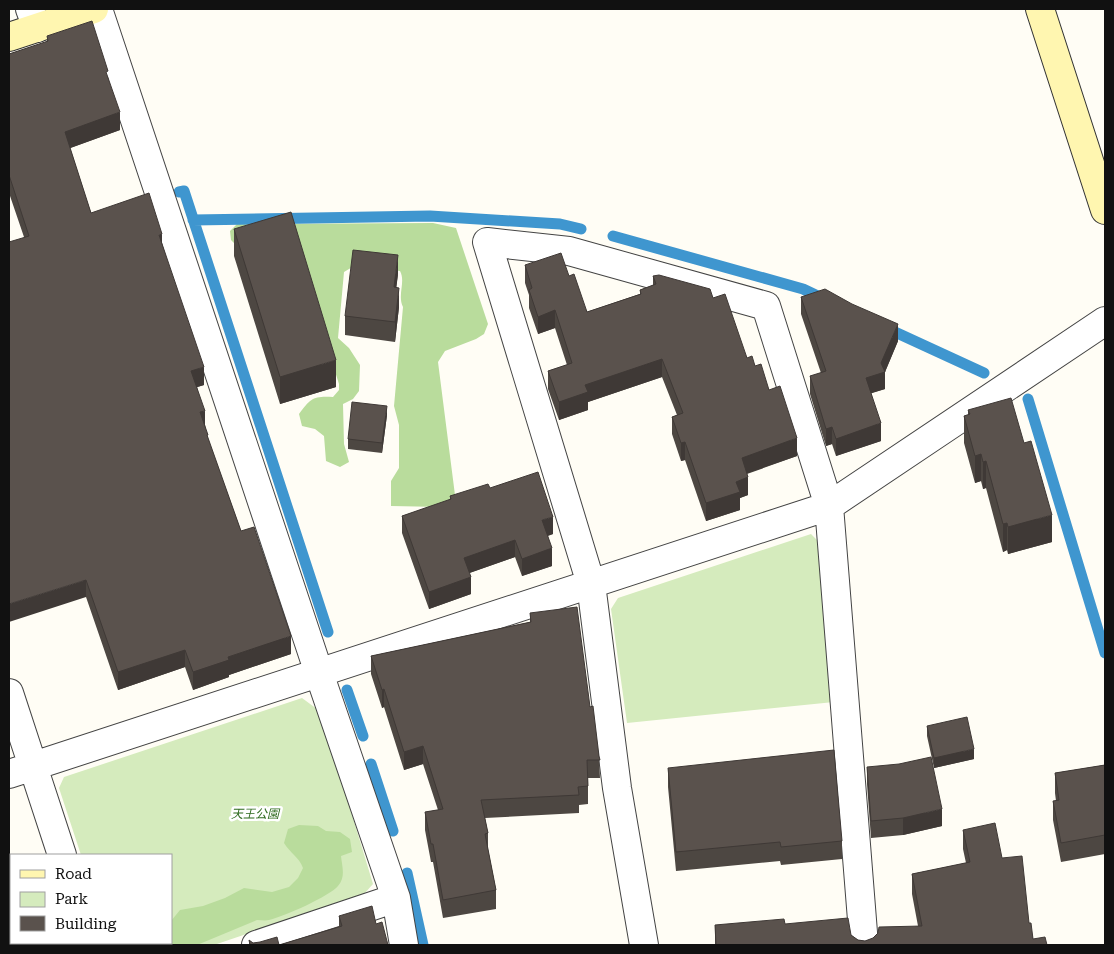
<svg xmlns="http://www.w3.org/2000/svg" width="1114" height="954" font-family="'Roboto Serif','Noto Sans JP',serif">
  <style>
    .green { fill: #d5ebbd }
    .forest { fill: #b9dc9c }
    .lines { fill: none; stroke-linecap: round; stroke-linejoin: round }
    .stream { stroke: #3f96cf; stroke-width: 11 }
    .street-casing { stroke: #444; stroke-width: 30 }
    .secondary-casing { stroke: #333; stroke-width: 30 }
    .street { stroke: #fff; stroke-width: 28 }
    .secondary { stroke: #fff6b0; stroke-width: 28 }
    .wall { fill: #4d4742 }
    .shaded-wall { fill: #3f3936 }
    .building { fill: #5a524d; stroke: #3f3936 }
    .labels { text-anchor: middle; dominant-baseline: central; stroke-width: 5; stroke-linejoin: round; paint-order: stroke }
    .park-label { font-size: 12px; font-style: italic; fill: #2f6b1f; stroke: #fff }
  </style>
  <rect width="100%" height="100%" fill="#fffdf5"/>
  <path class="green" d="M811,534L822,545L834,702L627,723L611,609L618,598Z
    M302,698L321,712L373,884L364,894L214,945H110V943H171V855H81L59,788L64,777Z"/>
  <path class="forest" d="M433,223L456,228L488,324L484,334L476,339L445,351L438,362L456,503L442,507L391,506V481L399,468V425L394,406L403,307C397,295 406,282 400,271L354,266L344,272L338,338L349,348L360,365L359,391L353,399L343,404L344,444L349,462L340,467L326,461L324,436L315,429L302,426L299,414C311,398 313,396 333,397L339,390V384L293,240L236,245L231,240L230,231L237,224Z
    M299,825L318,826L326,831L340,832L350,839L352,852L341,856C342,866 346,877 338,886C330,896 283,917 269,920C265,921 261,920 257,920L197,945H168V943H171V921L180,910L203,906L225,898L244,888L272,892L289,887L298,878L303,868C299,857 290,853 284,843L288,829Z"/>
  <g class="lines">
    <path class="stream" d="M179,192L184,191L328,632
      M193,220L430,216L560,224L581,229
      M613,236L803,289L824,299
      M884,327L984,373
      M1028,399L1105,653
      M347,690L363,736
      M371,764L393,831
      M407,873L423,945"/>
    <defs>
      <path id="street" d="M30,9L37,28
        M98,9L319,673L396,898L404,945
        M9,693L62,855
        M9,774L829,506L1105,321
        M90,943L91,945
        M256,945L396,898
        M644,945L617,788L591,584L487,242L569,251L766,306L829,506L864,945"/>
      <path id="secondary" d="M1040,9L1105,210
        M9,37L94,9"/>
    </defs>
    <use href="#street" class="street-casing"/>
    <use href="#secondary" class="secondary-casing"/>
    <use href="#street" class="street"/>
    <use href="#secondary" class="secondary"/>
  </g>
  <path class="wall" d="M47,36L108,77L120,130L70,148L91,213L162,243L204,385L197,387L208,439L241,531L291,654L229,675V677L193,690L185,667L118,690L86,597L24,237L9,193V54L47,42Z
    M234,229L336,387L280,404L234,256Z
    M525,265L569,276L587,312L640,294V290L653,285V276L713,298L747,358L755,366L769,390L797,456L747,474L748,495L740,498V510L706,521L685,460L681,461L672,434V417L677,415L662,377L588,402V410L559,420L548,389V371L567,365L555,328L538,334L529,308V295L525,283Z
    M398,274L396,288L399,307L395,342L345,335V316Z
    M801,297L898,341L885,372V389L871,393L881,441L836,456L832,444L826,446L810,394V376L821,373L801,314Z
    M968,410L1052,542L1008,554L1007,550L1003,552L986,488L983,489L981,481L975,483L964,443V416L968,415Z
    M387,415L382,453L348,449V439Z
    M490,488L553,534L548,536L552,566L522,576L515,557L469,573L471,594L429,609L402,533V516L450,500V496Z
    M530,613L590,707L599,756L600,778H588V804L579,805V813L485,818L488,833V849L496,890V909L443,918L433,862H431L425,830V812L438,810L423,764L404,770L384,707L382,708L371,674V656L530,622Z
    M927,726L974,759L934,768L927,736Z
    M1105,765V854L1061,862L1053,820V801H1056L1055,793V773Z
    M867,767L942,826L903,835L871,838L867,784Z
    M668,768L842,841V859L781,865L780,861L676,871L668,787Z
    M963,830L1002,858L1029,923L1033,939L1047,945H715V925L785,924L851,935L858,940L865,941L918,926L912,894V874L966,863L963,849Z
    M339,916L376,924L388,945H249V940L253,943L279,945L339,926Z"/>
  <path class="shaded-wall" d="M120,112V130L65,150V132Z
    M162,234V251L159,235Z
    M398,255V274L394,307V287Z
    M399,288V307L395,342V322Z
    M555,310V328L538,334V317Z
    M898,324V341L885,372V389L866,395V378L881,363Z
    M662,359V377L588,402V410L559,420V402L585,385Z
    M336,360V387L280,404V377Z
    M204,367V385L191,389V371Z
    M387,406V415L382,453V443Z
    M205,411V428L200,412Z
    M881,423V441L836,456V439Z
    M832,427V444L826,446V429Z
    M797,438V456L742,475V458Z
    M685,442V460L681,461V443Z
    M981,454V481L975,483V456Z
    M986,461V488L983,489V462Z
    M748,477V495L740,498V510L706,521V503L736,482Z
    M1052,515V542L1008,554V527Z
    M553,517V534L542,537V520Z
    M1007,523V550L1003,552V524Z
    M515,540V557L464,575V558Z
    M552,548V566L522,576V559Z
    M471,577V594L429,609V592Z
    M86,580V597L9,622V604Z
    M291,636V654L229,675V677L193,690V672L228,657Z
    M185,650V667L118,690V672Z
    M384,689V707L382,708V690Z
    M423,746V764L404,770V752Z
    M974,749V759L934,768V758Z
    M942,809V826L903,835V818Z"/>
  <path class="building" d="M92,21L108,71L106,72L120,112L65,132L91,213L149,193L162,234L159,235L204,367L191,371L205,411L200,412L208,435H207L241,531L254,527L291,636L228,657L229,660L193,672L185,650L118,672L86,580L9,604V242L29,236L9,175V54L48,41L47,36Z
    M291,212L336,360L280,377L234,229Z
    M353,250L398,255L394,287L399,288L395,322L345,316Z
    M561,253L569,276L574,274L587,312L641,294L640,290L656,284L653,276L659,275L710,289L713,298L725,294L747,358L752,356L755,366L761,364L769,390L780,386L797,438L742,458L748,477L736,482L740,492L706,503L685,442L681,443L672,417L683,413L662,359L585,385L588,392L559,402L548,371L572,363L555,310L538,317L529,290L532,288L525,265Z
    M825,289L852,304L898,324L881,363L885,372L866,378L881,423L836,439L832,427L826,429L810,376L826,371L801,297Z
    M1011,398L1024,443L1031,441L1052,515L1008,527L1007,523L1003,524L986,461L983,462L981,454L975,456L964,416L970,414L968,410Z
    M352,402L387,406L382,443L348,439Z
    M538,472L553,517L542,520L552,548L522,559L515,540L464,558L471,577L429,592L402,516L451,499L450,496L488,484L490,488Z
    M577,607L590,707L593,706L599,756L600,760H587L588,786L578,787L579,795L481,800L488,833L485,834L496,890L443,900L433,844H431L425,812L443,809L423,746L404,752L384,689L382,690L371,656L531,622L530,613Z
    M967,717L974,749L934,758L927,726Z
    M834,750L842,841L781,847L780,842L676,852L668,768Z
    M931,757L942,809L903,818L871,821L867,767L899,764Z
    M1105,765V835L1061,843L1053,801L1059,800L1055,773Z
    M995,823L1002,858L1022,856L1029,923H1031L1033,939L1045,937L1047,945H716L715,925L784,919L785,924L848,918L851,935L858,940L865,941L873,938L878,933L879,927L922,926L912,874L970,862L963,830Z
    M372,906L376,924L382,922L388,945H250L249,940L253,943L260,942L277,937L279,945L342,926L339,916Z"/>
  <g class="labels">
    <g class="park-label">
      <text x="255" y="814">天王公園</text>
    </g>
  </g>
  <rect width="1114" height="954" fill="none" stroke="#111111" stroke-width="20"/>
  <rect x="10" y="854" width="162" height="90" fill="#ffffff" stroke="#a0a0a0"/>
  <rect x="20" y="870" width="25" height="8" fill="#fff6b0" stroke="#a0a0a0"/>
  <text x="55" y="879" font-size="15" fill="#111111">Road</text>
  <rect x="20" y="892" width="25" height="15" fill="#d5ebbd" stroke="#a0a0a0"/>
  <text x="55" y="904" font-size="15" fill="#111111">Park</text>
  <rect x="20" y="916" width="25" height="15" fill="#5a524d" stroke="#a0a0a0"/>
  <text x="55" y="929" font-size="15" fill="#111111">Building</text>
</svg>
